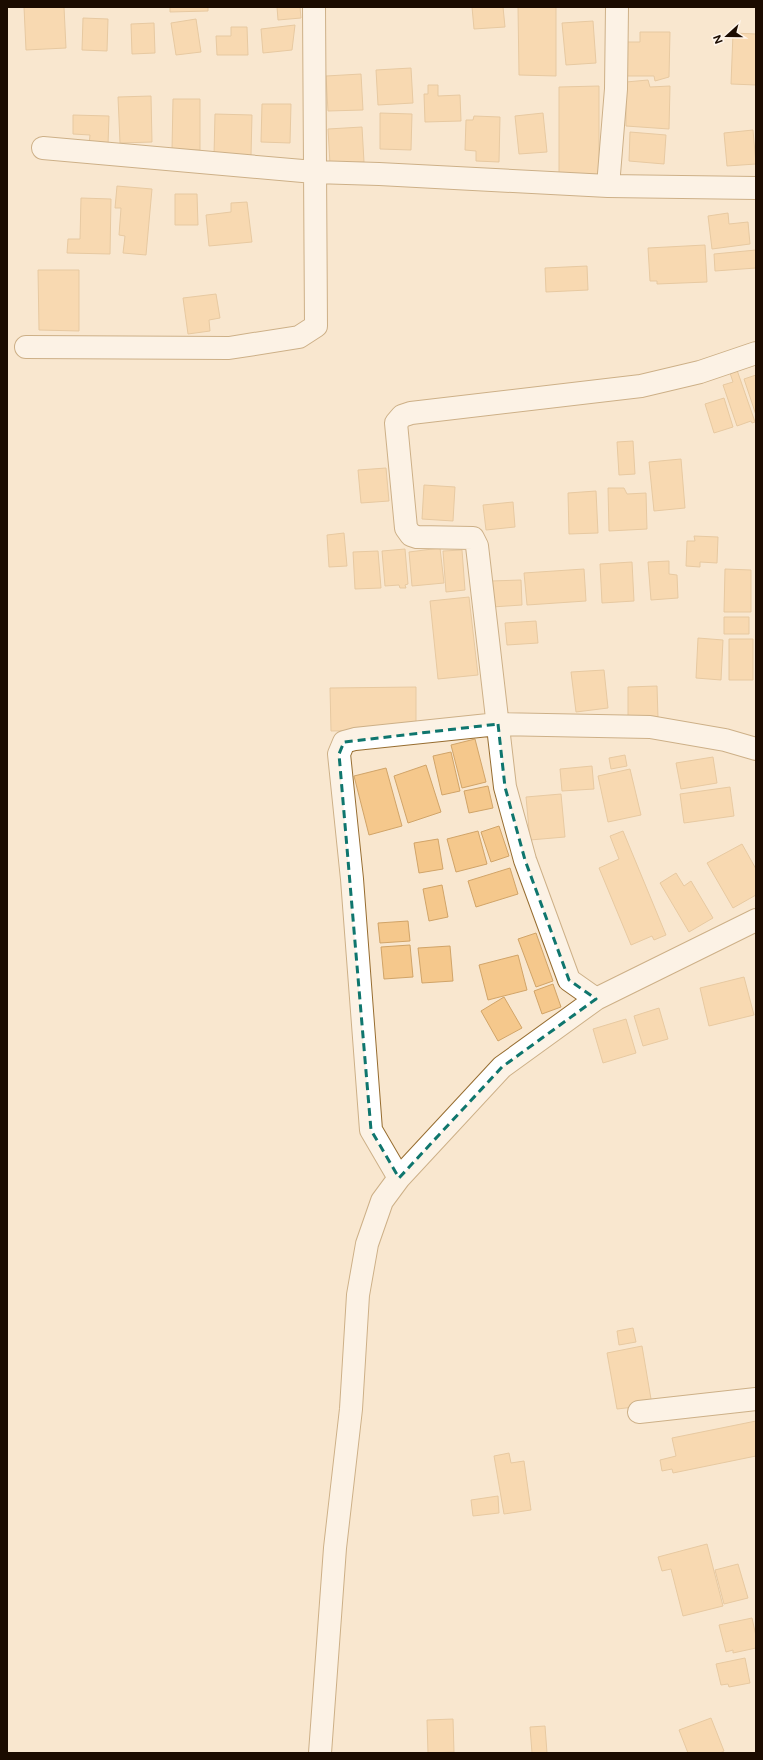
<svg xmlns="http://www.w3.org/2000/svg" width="763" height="1760" font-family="Figtree,sans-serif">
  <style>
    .building { fill: #f5c88c; stroke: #d1a468 }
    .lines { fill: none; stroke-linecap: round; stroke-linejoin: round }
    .minor-casing { stroke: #976d30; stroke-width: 24 }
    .minor { stroke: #fff; stroke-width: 22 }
    .marked { fill: none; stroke: #0f766e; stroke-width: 3; stroke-dasharray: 8 5; stroke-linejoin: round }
  </style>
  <rect width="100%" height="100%" fill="#f9e7cf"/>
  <path class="building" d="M24,7H64L66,48L26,50Z
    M170,7H208V11L170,12Z
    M277,7H300L301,18L278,20Z
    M472,7H503L505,27L474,29Z
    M518,7H556V76L519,75Z
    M83,18L108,19L107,51L82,50Z
    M196,19L201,52L176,55L171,23Z
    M593,21L596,63L566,65L562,23Z
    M154,23L155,53L132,54L131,24Z
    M295,25L292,50L263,53L261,29Z
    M231,27H247L248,55H217L216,36H231Z
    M640,32H670L669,77L655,81L654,76H627V42H640Z
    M733,33L756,34V85L731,84Z
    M411,68L413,103L378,105L376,70Z
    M361,74L363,110L328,111L326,76Z
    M648,80L650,87L670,86L669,129L626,126V82Z
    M428,85H438V96L460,95L461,121L425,122L424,94H428Z
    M599,86V176L559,175V87Z
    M151,96L152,142L120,143L118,97Z
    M173,99H200V150H172Z
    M262,104H291L290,143L261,142Z
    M380,113L412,114L411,150L380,149Z
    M543,113L547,152L519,154L515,116Z
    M215,114L252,115L251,156L214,155Z
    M73,115L109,116L108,145H89L90,135L73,134Z
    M474,116L500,117L499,162L476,161V151L465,150L466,120H473Z
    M362,127L364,162L330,164L328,129Z
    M753,130L756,164L727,166L724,133Z
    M630,132L666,135L664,164L629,161Z
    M117,186L152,189L146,255L123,253L125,236L119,235L121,208H115Z
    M175,194H197L198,225H175Z
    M81,198L111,199L110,254L67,253L68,239H80Z
    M247,202L252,242L209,246L206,215L231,212V203Z
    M728,213L729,224L748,222L750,244L712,249L708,216Z
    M705,245L707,282L657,284V281H650L648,248Z
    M756,250V268L715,271L714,254Z
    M587,266L588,290L546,292L545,268Z
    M38,270H79V331L39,330Z
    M216,294L220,318L209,320L210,331L188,334L183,298Z
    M737,370L755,422L752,423L751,421L737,426L723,385L733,382L730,373Z
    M756,375V415L744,379Z
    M724,398L733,427L714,433L705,404Z
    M633,441L635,474L619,475L617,442Z
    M681,459L685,508L654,511L649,462Z
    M386,468L389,501L361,503L358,470Z
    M424,485L455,487L453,521L422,519Z
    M608,488H624L627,494L646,493L647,529L609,531Z
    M596,491L598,533L569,534L568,493Z
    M513,502L515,527L486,530L483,505Z
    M344,533L347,566L329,567L327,535Z
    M694,536L718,537L717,563L700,562V567L686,566L687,541H695Z
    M440,548L444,583L412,586L409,552Z
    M405,549L408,584L405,585L406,588H400L399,585L385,586L382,551Z
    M462,550L465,590L446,592L443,551Z
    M378,551L381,588L355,589L353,552Z
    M669,561V574L677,575L678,598L651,600L648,562Z
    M632,562L634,601L602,603L600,564Z
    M584,569L586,601L527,605L524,573Z
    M725,569L751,570V612H724Z
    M521,580L522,605L492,607L491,581Z
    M469,597L478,675L438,679L430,601Z
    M724,617H749V634H724Z
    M536,621L538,643L507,645L505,623Z
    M698,638L723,640L721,680L696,678Z
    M729,639H753V680H729Z
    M604,670L608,708L576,712L571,672Z
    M657,686L658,718H628V687Z
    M416,687V730L331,731L330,688Z
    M475,739L486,782L462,788L451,745Z
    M451,752L460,791L442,795L433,756Z
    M625,755L627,766L611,769L609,758Z
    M713,757L717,783L681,789L676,763Z
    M426,765L441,812L408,823L394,776Z
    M592,766L594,789L562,791L560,769Z
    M386,768L402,826L369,835L354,776Z
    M630,769L641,815L608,822L598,776Z
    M488,786L493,808L469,813L464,791Z
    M730,787L734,816L684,823L680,794Z
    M561,794L565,837L530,840L526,797Z
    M499,826L509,856L491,862L481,832Z
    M478,831L487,864L456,872L447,839Z
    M623,831L666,935L654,940L652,936L631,945L599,868L619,859L610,836Z
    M438,839L443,869L419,873L414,843Z
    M742,844L756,869V895L733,908L707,863Z
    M510,868L518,894L476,907L468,881Z
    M676,873L684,886L691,881L713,918L689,932L660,883Z
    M442,885L448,917L429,921L423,889Z
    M408,921L410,941L380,943L378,923Z
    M536,933L553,981L536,987L518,939Z
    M410,945L413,977L384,979L381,947Z
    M450,946L453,981L422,983L418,948Z
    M518,955L527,990L488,1000L479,965Z
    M744,977L754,1015L709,1026L700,988Z
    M553,984L561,1007L542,1014L534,991Z
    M504,997L522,1028L498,1041L481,1011Z
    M659,1008L668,1039L643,1046L634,1016Z
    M626,1019L636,1053L603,1063L593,1029Z
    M633,1328L636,1342L619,1345L617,1331Z
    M642,1346L652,1405L617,1409L607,1353Z
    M756,1421V1456L673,1473L672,1469L662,1471L660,1460L676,1456L672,1438Z
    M509,1453L511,1463L524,1461L531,1510L504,1514L494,1456Z
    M498,1496L499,1513L473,1516L471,1500Z
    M707,1544L723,1606L683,1616L671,1569L662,1571L658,1557Z
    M738,1564L748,1598L724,1604L715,1570Z
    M752,1618L756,1636V1648L733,1653V1650L726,1652L719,1625Z
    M745,1658L750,1683L729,1687L728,1684L721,1685L716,1664Z
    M711,1718L724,1751L720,1753H688L679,1730Z
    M453,1719L454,1752L428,1753L427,1720Z
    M545,1726L547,1753H532L530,1727Z"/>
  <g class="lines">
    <defs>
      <path id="minor" d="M43,148L314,172L379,174L608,186L756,188
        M608,186L616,89L617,7
        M26,347L229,348L299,337L316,326L314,7
        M596,999L569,980L525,860L505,787L477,546L473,538L417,537L411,535L406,528L396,423L402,416L411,413L641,386L700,372L756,353
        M399,1178L371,1130L352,879L339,754L344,742L355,739L498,724L650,727L725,740L756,749
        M639,1412L756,1399
        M320,1753L335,1548L351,1409L358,1295L367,1244L382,1201L399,1178L502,1067L596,999L756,920"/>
    </defs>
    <use href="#minor" class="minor-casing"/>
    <use href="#minor" class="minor"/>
  </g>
  <path d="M0 0H763V1760H0ZM498,724L505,787L525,860L569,980L596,999L502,1067L399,1178L371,1130L339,754L344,742Z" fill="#f9e7cf" fill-opacity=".55" fill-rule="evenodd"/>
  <path class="marked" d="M498,724L505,787L525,860L569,980L596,999L502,1067L399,1178L371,1130L339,754L344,742Z"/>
  <rect width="763" height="1760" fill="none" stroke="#1b0b00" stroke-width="16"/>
  <g transform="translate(727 36) rotate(249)" stroke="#fff5ea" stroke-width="3" paint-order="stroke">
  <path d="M0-3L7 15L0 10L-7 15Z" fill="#1b0b00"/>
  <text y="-6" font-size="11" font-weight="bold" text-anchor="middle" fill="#1b0b00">N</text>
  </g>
</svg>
